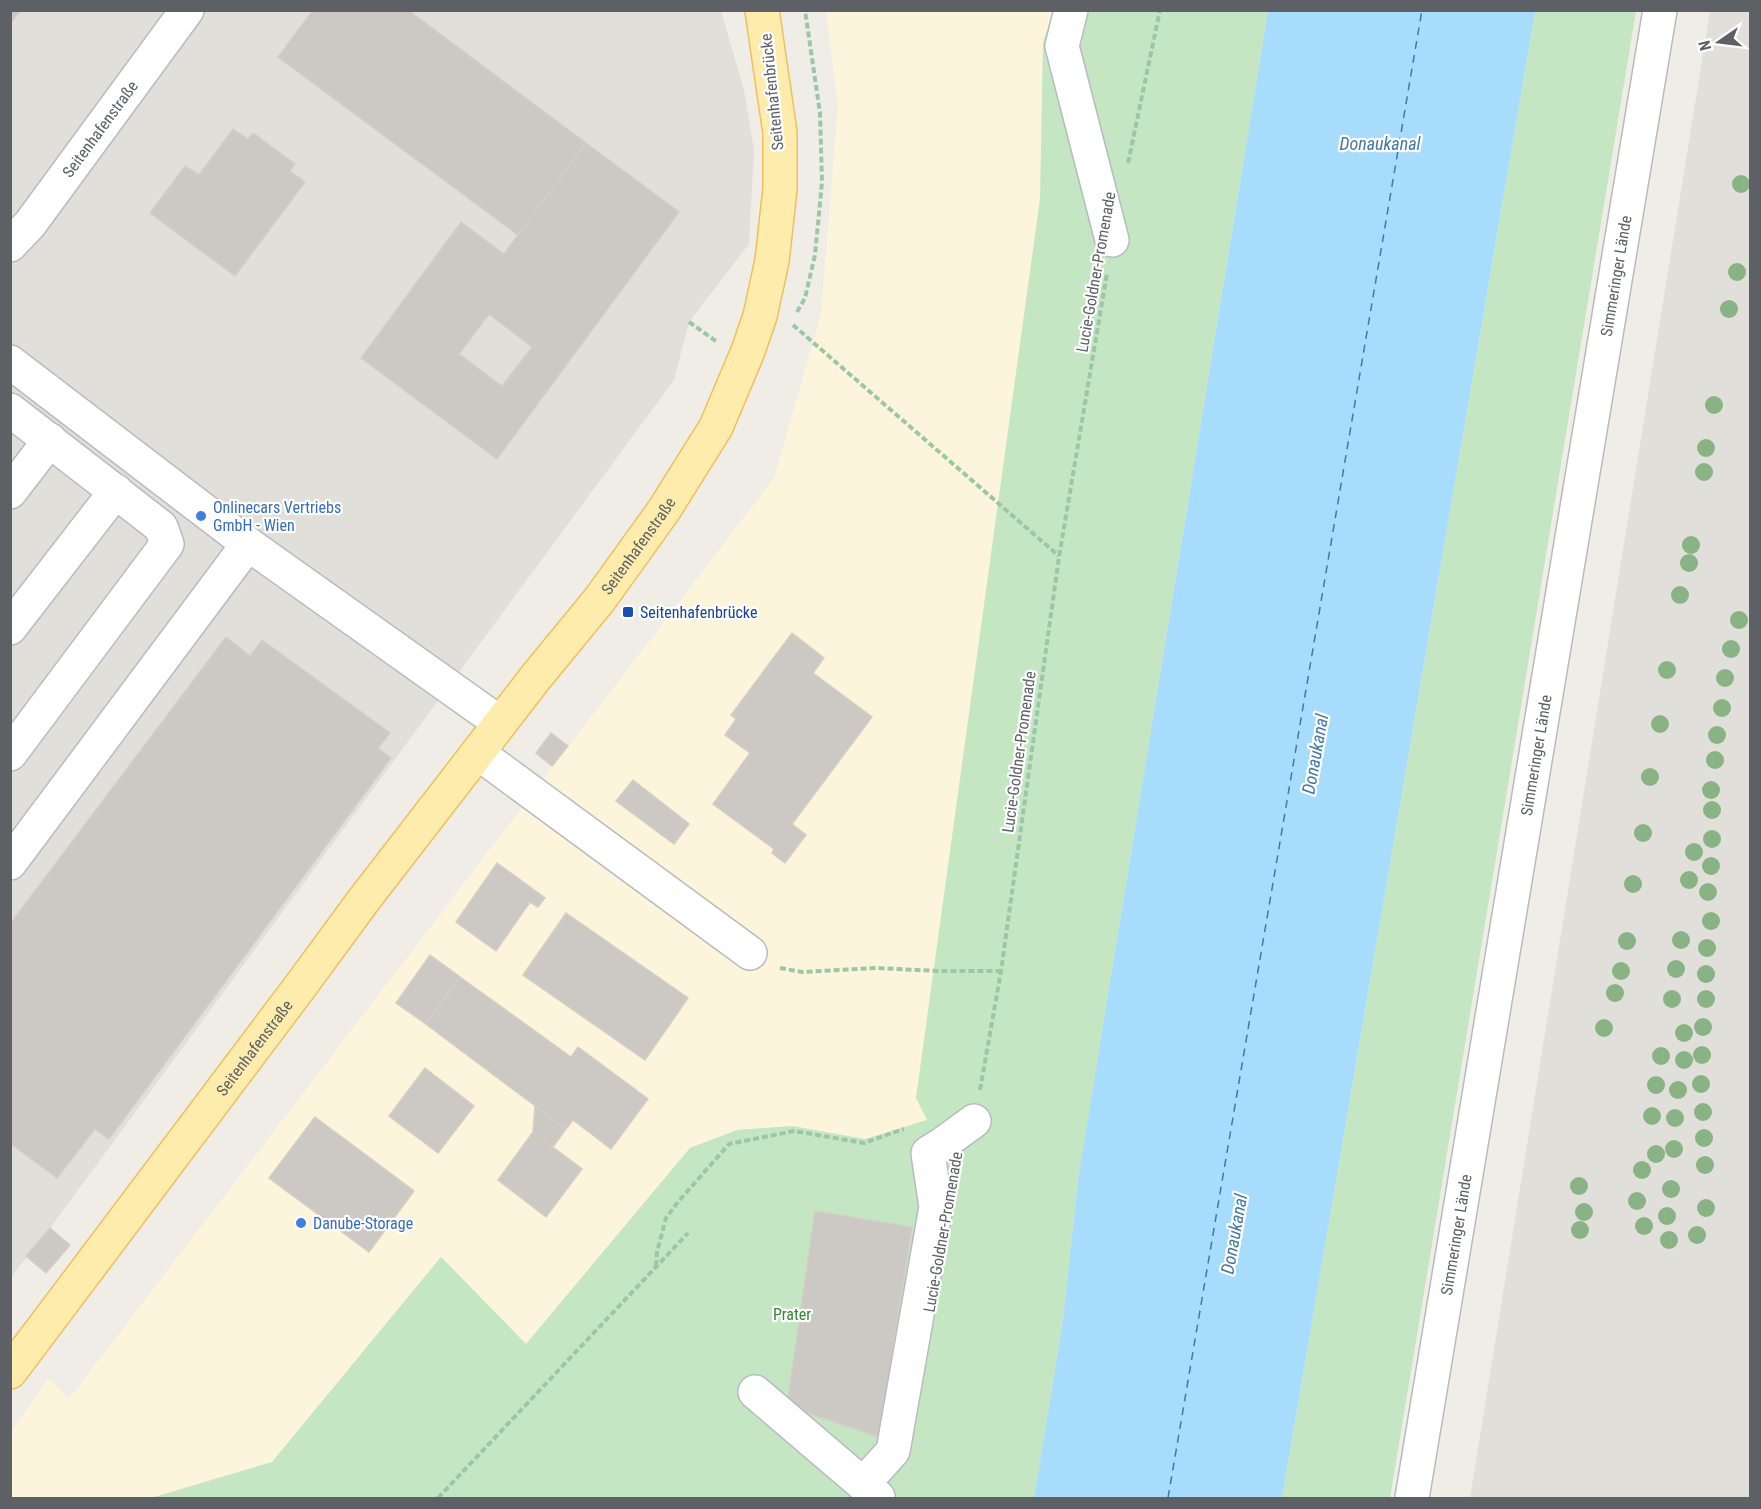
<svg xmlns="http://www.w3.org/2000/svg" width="1761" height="1509" font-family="'Roboto Condensed',sans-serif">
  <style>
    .commercial { fill: #fdf4dc }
    .industrial { fill: #e1dfda }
    .green { fill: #c4e6c3 }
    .water { fill: #a7dcfd }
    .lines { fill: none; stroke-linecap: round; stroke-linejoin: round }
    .ferry { stroke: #4178a7; stroke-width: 1.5; stroke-dasharray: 8 6; stroke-linecap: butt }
    .building { fill: #ccc9c5; stroke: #d4cec4; stroke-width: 1.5; fill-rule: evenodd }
    .minor-casing { stroke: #b8bbbf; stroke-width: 36 }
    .major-casing { stroke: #efbf5f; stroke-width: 36 }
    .path { stroke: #9cc7a6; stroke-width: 4; stroke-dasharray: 6 3; stroke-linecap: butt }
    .minor { stroke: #fff; stroke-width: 33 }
    .major { stroke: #feecac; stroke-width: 33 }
    .tree { fill: #8ab385 }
    .shop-dot { fill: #3f7fe0; stroke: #fff; stroke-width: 2 }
    .transit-dot { fill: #1a4fb4; stroke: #fff; stroke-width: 2 }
    .labels { text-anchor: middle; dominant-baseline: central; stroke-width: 4.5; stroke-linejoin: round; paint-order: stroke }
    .street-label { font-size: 16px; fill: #5d6166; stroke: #fff }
    .shop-label { font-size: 16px; fill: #366cbe; stroke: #fff; text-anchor: start }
    .transit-label { font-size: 16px; fill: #164399; stroke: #fff; text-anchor: start }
    .park-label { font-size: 16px; fill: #378336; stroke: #fff }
    .water-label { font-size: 18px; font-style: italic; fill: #4178a7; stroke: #fff }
  </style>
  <rect width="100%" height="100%" fill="#efede5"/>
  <path class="commercial" d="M826,11H1053L1043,43L1040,199L916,1098L928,1120L865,1139L792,1126L737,1130L690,1148L526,1344L441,1257L272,1462L151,1498H11V1431L49,1378L69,1399L774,478L821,314L838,104Z"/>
  <path class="industrial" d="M11,11H721L744,90L754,150L749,244L689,322L674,380L50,1228L11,1277Z
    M1710,11H1750V1498H1470Z"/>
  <path class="green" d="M1053,11H1268L1079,1173L1062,1327L1034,1498H151L272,1462L441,1257L526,1344L690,1148L737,1130L792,1126L865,1139L927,1120L916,1098L1040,199L1043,43Z
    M1535,11H1636L1390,1498H1282Z"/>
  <path class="water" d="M1268,11H1535L1282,1498H1034L1062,1327L1079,1173Z"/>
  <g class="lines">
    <path class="ferry" d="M1168,1498L1422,10"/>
  </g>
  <path class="building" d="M10,10H21L10,24Z
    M313,10H408L586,143L518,235L278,57Z
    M233,129L248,139L253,133L295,164L290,171L305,182L235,276L150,213L185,166L199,175Z
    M586,143L679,212L497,459L361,358L461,222L504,254ZM489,314L532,347L502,386L459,354Z
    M792,633L824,658L813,673L872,717L792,824L806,835L785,863L772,853L774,849L713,804L750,753L725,735L736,719L731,715Z
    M226,637L250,656L262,640L390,733L378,748L391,758L109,1139L95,1129L57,1178L10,1143V924Z
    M551,733L568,746L552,766L536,753Z
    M633,780L689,824L674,844L616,801Z
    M497,863L545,898L538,907L530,902L496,951L456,922Z
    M566,913L688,998L645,1060L523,975Z
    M430,955L460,977L426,1024L396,1003Z
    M460,977L571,1057L578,1047L648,1099L611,1149L573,1120L566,1129L426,1024Z
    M425,1068L474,1106L438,1153L389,1116Z
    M535,1106L566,1129L553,1147L533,1132Z
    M315,1117L414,1191L369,1252L269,1178Z
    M533,1132L582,1169L546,1217L498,1180Z
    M815,1211L912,1227L879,1437L787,1406Z
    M50,1228L70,1245L46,1273L26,1256Z"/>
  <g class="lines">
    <defs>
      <g id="minor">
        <path d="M1071,10L1062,46L1112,240"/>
        <path id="s1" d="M10,245L30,224L187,10"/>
        <path d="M10,362L248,544"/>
        <path d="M10,410L161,527L167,544L10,754"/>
        <path d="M10,492L50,440"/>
        <path d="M10,628L116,491"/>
        <path d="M478,753L750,953"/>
        <path d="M10,863L248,544L500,723"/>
        <path d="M755,1392L878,1497"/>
        <path d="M863,1484L893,1451L936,1207L928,1153L941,1145L974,1121"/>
        <path id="s2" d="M1412,1498L1660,10"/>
      </g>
      <g id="major">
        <path id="s3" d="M10,1372L302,984L363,901L536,677L600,599L664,510L716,427L748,351L760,316L772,261L780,189V133L762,10"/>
      </g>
    </defs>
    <use href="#minor" class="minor-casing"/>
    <use href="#major" class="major-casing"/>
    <path class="path" d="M1128,163L1160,10
      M797,312L805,298L815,255L822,182L820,113L805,10
      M689,322L717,342
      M793,325L1059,556
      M780,968L802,972L876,968L938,971H1001
      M980,1090L1001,971L1059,557L1107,273
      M656,1266L657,1252L666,1218L678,1202L729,1144L794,1131L864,1143L904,1129
      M438,1498L688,1233"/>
    <use href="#minor" class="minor"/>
    <use href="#major" class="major"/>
  </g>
  <g class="tree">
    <circle cx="1741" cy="184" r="9"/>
    <circle cx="1737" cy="272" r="9"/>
    <circle cx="1729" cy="309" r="9"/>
    <circle cx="1714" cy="405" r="9"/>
    <circle cx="1706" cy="448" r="9"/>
    <circle cx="1704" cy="472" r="9"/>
    <circle cx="1691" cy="545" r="9"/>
    <circle cx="1689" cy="563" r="9"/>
    <circle cx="1680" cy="595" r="9"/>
    <circle cx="1739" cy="620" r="9"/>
    <circle cx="1731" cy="649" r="9"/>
    <circle cx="1667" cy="670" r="9"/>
    <circle cx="1725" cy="678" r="9"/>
    <circle cx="1722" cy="708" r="9"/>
    <circle cx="1660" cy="724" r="9"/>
    <circle cx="1717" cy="735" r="9"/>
    <circle cx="1715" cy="760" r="9"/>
    <circle cx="1650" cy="777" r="9"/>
    <circle cx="1711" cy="790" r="9"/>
    <circle cx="1712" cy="810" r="9"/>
    <circle cx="1643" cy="833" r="9"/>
    <circle cx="1712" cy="839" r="9"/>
    <circle cx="1694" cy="852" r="9"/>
    <circle cx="1711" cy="866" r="9"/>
    <circle cx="1689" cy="880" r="9"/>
    <circle cx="1633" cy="884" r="9"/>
    <circle cx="1708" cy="892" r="9"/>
    <circle cx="1711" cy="921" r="9"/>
    <circle cx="1681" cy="940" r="9"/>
    <circle cx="1627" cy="941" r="9"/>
    <circle cx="1707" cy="948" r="9"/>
    <circle cx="1676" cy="969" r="9"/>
    <circle cx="1621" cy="971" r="9"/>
    <circle cx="1706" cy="974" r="9"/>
    <circle cx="1615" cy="993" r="9"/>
    <circle cx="1672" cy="999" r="9"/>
    <circle cx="1706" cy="999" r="9"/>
    <circle cx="1703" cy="1027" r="9"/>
    <circle cx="1604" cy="1028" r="9"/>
    <circle cx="1684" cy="1033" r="9"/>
    <circle cx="1702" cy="1055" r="9"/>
    <circle cx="1661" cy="1056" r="9"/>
    <circle cx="1684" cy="1060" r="9"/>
    <circle cx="1701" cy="1084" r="9"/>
    <circle cx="1656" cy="1085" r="9"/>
    <circle cx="1678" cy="1090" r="9"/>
    <circle cx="1703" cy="1112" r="9"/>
    <circle cx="1652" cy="1116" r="9"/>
    <circle cx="1675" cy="1118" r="9"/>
    <circle cx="1704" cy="1138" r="9"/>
    <circle cx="1674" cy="1149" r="9"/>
    <circle cx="1656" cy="1154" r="9"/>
    <circle cx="1705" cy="1165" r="9"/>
    <circle cx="1642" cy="1170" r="9"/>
    <circle cx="1579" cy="1186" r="9"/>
    <circle cx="1671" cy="1189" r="9"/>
    <circle cx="1637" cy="1201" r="9"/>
    <circle cx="1706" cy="1208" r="9"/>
    <circle cx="1584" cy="1212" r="9"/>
    <circle cx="1667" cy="1216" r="9"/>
    <circle cx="1644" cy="1226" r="9"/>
    <circle cx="1580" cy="1230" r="9"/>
    <circle cx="1697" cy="1235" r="9"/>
    <circle cx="1669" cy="1240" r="9"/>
  </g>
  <g class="shop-dot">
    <circle cx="201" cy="516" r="6"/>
    <circle cx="301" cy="1223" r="6"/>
  </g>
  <rect class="transit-dot" x="622" y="606" width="12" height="12" rx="3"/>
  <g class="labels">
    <g class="street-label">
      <text transform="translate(772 92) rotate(-96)">Seitenhafenbrücke</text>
      <text stroke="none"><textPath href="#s1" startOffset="147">Seitenhafenstraße</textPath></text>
      <text transform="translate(1096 272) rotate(-80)">Lucie-Goldner-Promenade</text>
      <text stroke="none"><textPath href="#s2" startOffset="1239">Simmeringer Lände</textPath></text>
      <text stroke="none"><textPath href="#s3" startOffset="1038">Seitenhafenstraße</textPath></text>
      <text transform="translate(1019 752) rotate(-82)">Lucie-Goldner-Promenade</text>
      <text stroke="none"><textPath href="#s2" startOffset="753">Simmeringer Lände</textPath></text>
      <text stroke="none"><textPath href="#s3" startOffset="406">Seitenhafenstraße</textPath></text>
      <text transform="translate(943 1232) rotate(-80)">Lucie-Goldner-Promenade</text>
      <text stroke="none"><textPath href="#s2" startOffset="267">Simmeringer Lände</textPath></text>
    </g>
    <g class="shop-label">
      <text x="213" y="507">Onlinecars Vertriebs<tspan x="213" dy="18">GmbH - Wien</tspan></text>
      <text x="313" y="1223">Danube-Storage</text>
    </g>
    <g class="transit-label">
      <text x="640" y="612">Seitenhafenbrücke</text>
    </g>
    <g class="park-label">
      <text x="792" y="1314">Prater</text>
    </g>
    <g class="water-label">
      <text x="1380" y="143">Donaukanal</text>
      <text transform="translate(1315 754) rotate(-80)">Donaukanal</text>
      <text transform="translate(1234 1234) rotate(-80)">Donaukanal</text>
    </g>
  </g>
  <rect width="1761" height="1509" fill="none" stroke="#5d6166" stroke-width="24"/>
  <g transform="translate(1719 42) rotate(256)" stroke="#ffffff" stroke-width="4.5" paint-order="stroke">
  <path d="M0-4.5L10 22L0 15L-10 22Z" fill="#5d6166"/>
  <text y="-9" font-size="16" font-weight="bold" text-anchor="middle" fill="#5d6166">N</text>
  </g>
</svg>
